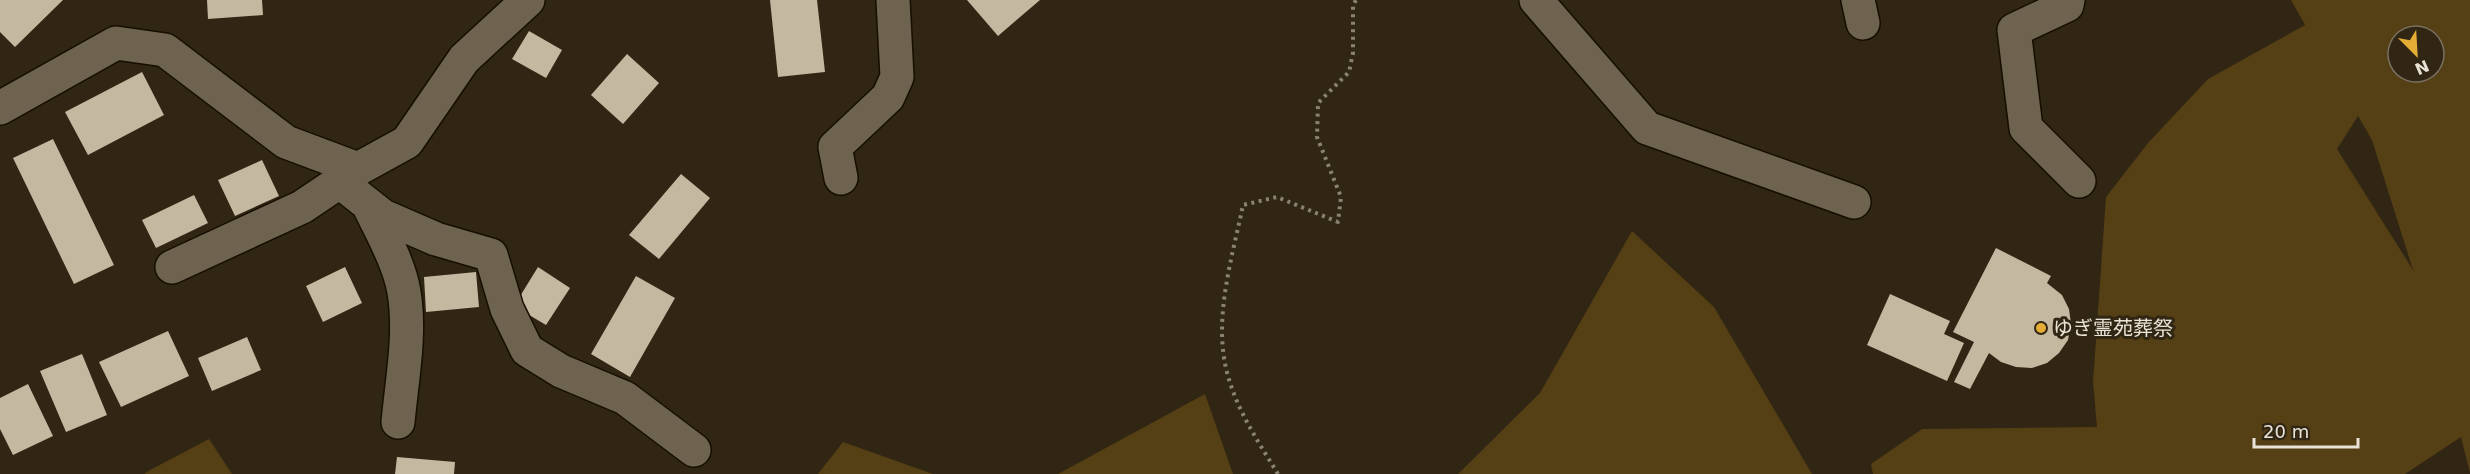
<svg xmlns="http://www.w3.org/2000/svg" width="2470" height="474" font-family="'DejaVu Sans','Noto Sans JP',sans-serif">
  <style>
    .green { fill: #553f14; fill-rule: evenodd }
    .building { fill: #c4b8a1 }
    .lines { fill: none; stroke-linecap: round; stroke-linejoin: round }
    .minor-casing { stroke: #180e00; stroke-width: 36 }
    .path { stroke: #8b8273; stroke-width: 4; stroke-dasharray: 3 4.5; stroke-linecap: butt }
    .minor { stroke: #6e634e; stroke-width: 33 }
    .poi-dot { fill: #e5ad35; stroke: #302613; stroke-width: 2 }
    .labels { text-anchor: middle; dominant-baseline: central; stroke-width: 6; stroke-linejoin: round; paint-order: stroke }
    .poi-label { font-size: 20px; fill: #e9e2d7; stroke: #302613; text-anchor: start }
  </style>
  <rect width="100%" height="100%" fill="#302613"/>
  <path class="green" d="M2291,0H2470V473L2461,437L2405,474H1873L1871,464L1922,429L2097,427L2093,382L2106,197L2148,143L2208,79L2305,25ZM2398,36H2434V72H2398ZM2358,116L2372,140L2413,270L2337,149Z
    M1632,231L1714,307L1812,474H1458L1540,393Z
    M1205,394L1233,474H1058Z
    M209,439L232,474H144L150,470Z
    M843,442L933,474H818Z"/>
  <path class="building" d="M0,0H63L15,47L0,32Z
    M207,0H262L263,15L208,19Z
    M770,0H817L825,72L778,77Z
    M967,0H1040L998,36Z
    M529,31L562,50L546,78L512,59Z
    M627,54L659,83L623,124L591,95Z
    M142,72L164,115L88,155L65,112Z
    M53,139L114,265L74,284L13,158Z
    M262,160L279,196L235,216L218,180Z
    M681,174L710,198L659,259L629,235Z
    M194,195L208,223L156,248L142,220Z
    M1996,248L2051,276L2047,283L2062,295L2069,309L2071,324L2068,340L2059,353L2047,363L2032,368L2016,367L2001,362L1989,353L1970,389L1954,382L1974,342L1953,332Z
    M345,267L362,303L323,322L306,286Z
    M538,267L570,288L546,325L514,306Z
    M476,272L479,307L426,312L424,277Z
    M636,276L675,298L630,377L591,354Z
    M1890,294L1950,321L1944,334L1964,343L1947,381L1867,345Z
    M168,331L189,376L121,407L99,362Z
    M247,337L261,370L212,391L198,358Z
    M82,354L107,415L66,432L40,371Z
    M28,384L53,436L13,455L0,429V398Z
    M397,457L455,462L454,474H395Z"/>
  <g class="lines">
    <defs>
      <path id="minor" d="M1536,0L1647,128L1854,202
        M1858,0L1863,23
        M2068,0L2067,5L2014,30L2026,128L2079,181
        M0,108L116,43L165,50L286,142L358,169L407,142L464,59L528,0
        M841,178L835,147L888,97L897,77L893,0
        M340,182L383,216L436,239L491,255L507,309L527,350L561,371L625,398L694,450
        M369,206C381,232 399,262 404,292C411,334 402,379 398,422
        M172,267L302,207L357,170"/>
    </defs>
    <use href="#minor" class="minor-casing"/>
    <path class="path" d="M1278,474C1259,443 1238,412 1228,376C1212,321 1232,259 1243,205L1277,197L1338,222L1341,197L1317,137L1318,103L1349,72L1353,53V5L1356,0"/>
    <use href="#minor" class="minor"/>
  </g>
  <circle class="poi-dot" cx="2041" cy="328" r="6"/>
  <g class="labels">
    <g class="poi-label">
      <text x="2053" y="328">ゆぎ霊苑葬祭</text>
    </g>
  </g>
  <g transform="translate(2416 54) rotate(156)"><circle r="28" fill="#302613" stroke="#7a7161" stroke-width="1.5"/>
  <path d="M0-4.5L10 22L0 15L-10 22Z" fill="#e5ad35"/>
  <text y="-9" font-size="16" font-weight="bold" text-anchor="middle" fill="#e9e2d7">N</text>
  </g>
  <path d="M2254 438v9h104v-9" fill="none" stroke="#e9e2d7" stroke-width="3"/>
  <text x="2263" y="438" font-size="18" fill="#e9e2d7" stroke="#302613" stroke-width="4.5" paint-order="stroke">20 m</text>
</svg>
